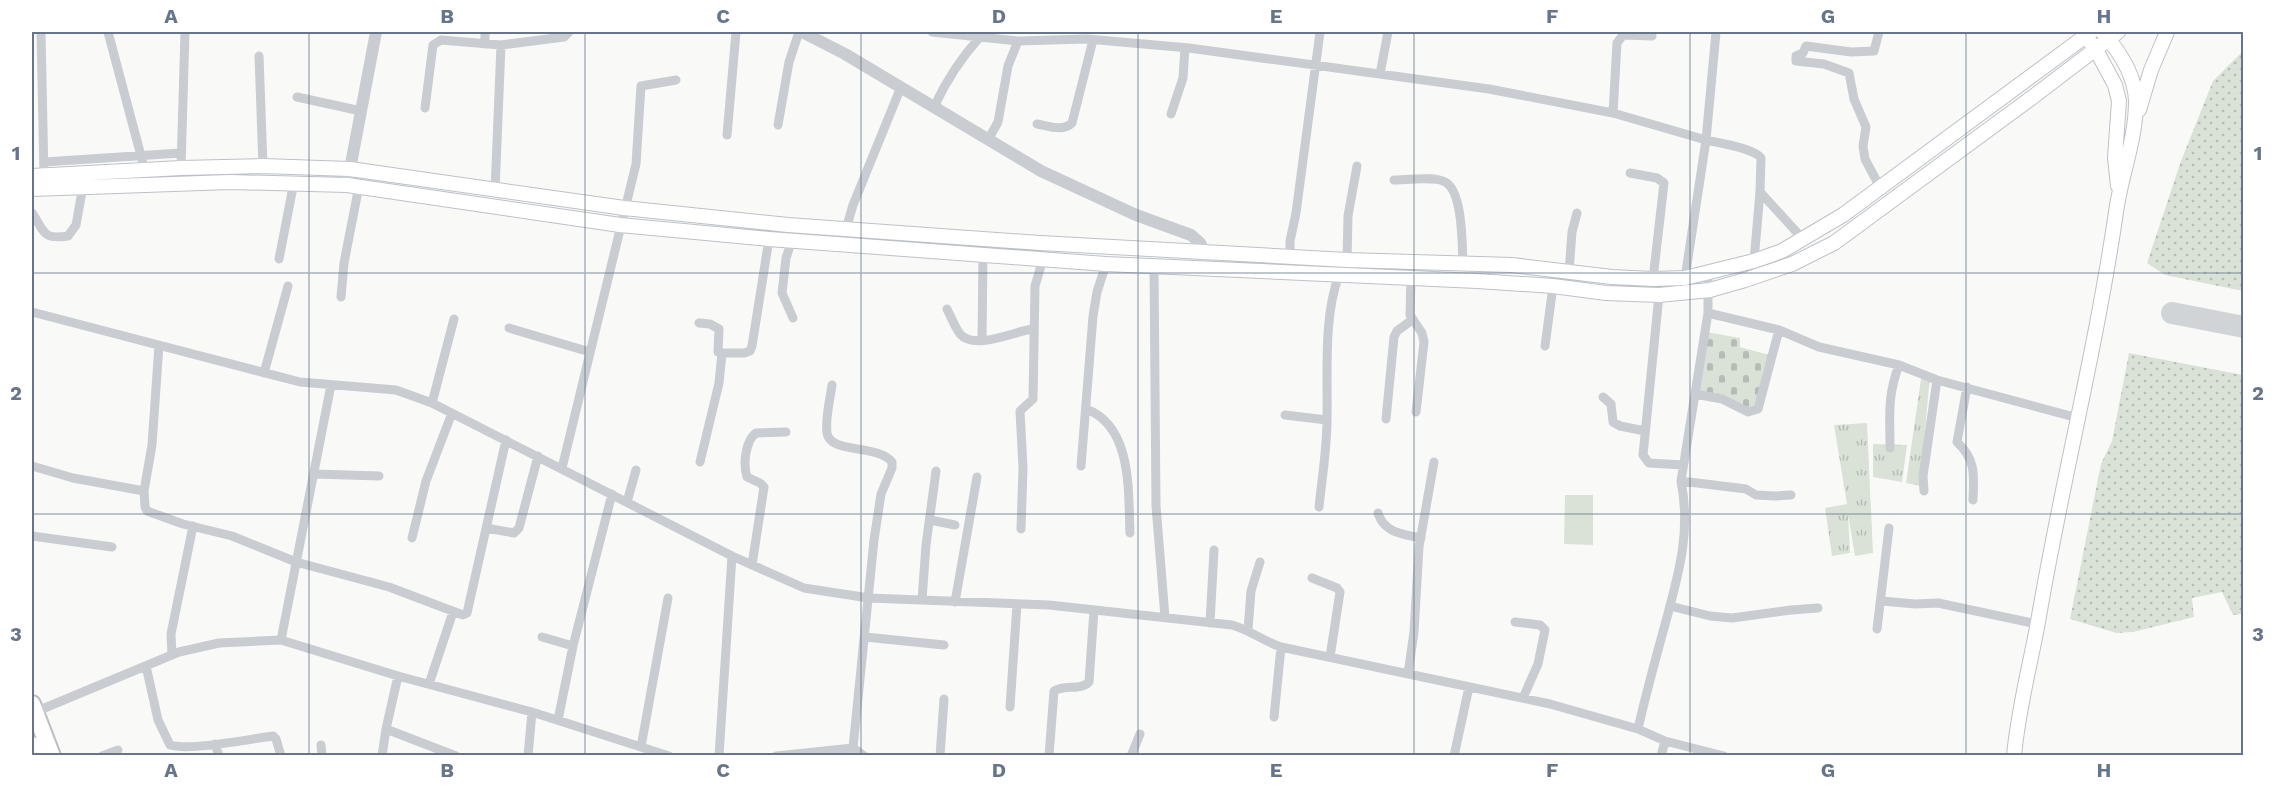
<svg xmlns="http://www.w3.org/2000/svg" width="2275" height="787" font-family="'Work Sans',sans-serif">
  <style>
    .grass { fill: url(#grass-dots) }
    .cemetery { fill: url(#cemetery-stones) }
    .park { fill: url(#park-tufts) }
    .pitch { fill: #dae2d8 }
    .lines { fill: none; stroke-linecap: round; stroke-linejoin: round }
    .taxiway { stroke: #d1d4d6; stroke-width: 22 }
    .secondary-casing { stroke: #bdc1c7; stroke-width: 16 }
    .trunk-casing { stroke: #bbbec2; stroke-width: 20 }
    .minor { stroke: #c9ccd0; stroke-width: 9 }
    .tertiary { stroke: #c9ccd0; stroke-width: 12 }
    .secondary { stroke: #fff; stroke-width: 14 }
    .trunk { stroke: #fff; stroke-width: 16 }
    .grid { fill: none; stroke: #66758a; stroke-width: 1.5; stroke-opacity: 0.55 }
    .neatline { fill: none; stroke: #66758a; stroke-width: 2 }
    .grid-label { font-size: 20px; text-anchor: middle; font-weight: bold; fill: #66758a }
  </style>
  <defs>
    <pattern id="grass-dots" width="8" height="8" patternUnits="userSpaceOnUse" patternTransform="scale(1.5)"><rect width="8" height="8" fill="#dae2d8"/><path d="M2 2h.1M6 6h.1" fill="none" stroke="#b5bcb5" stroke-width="1.8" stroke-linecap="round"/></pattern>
    <pattern id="cemetery-stones" width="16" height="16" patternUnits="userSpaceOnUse" patternTransform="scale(1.5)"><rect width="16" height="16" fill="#dae2d8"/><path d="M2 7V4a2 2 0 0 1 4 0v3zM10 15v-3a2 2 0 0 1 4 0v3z" fill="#b5bcb5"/></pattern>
    <pattern id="park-tufts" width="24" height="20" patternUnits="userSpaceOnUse" patternTransform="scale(1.5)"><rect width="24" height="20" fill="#dae2d8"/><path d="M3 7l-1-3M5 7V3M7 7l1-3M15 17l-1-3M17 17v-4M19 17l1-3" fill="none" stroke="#b5bcb5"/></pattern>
  </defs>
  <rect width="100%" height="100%" fill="#f9faf7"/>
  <path class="grass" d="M2243,51V291L2165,275L2147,263L2181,161L2213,81Z
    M2129,353L2243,375V614L2233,615L2222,592L2192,598L2194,617L2133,632L2116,633L2070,619L2101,464L2112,441Z"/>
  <path class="cemetery" d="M1706,332L1740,338V347L1773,356L1754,412L1695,394Z"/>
  <path class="park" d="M1922,372L1930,376L1920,486L1906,483Z
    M1867,423L1873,553L1855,556L1848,514L1850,553L1832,556L1825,508L1847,504L1834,425Z
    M1873,444L1907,445L1902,482L1873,477Z"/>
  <path class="pitch" d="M1565,495H1593V545L1564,544Z"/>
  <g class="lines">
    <path class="taxiway" d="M2172,313L2244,327"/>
    <defs>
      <path id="secondary" d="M2090,42L2095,48L2115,85L2119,101L2115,158L2118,186
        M2139,110L2151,70L2167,32
        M32,176L181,168L263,166L350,169L624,208L788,225L1040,243L1347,260L1512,265L1612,277L1653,279L1685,278L1754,261L1782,251L1843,215L2091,32
        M32,189L230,182L347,185L620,225L769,239L1106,264L1477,281L1553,286L1606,293L1659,295L1710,290L1745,280L1792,264L1834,243L2030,99L2118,32
        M2014,756C2018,710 2030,666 2038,622C2061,485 2096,350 2116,212C2121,175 2136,140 2136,101C2135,75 2120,52 2103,33"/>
      <path id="trunk" d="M32,704L52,756
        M32,745L35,756"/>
    </defs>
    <use href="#secondary" class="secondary-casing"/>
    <use href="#trunk" class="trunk-casing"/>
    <path class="minor" d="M41,32L44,176
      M108,32L145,171
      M932,32L1018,41L1087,39L1189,48L1489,89L1613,113L1706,140L1685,278
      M1716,32L1706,140C1719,143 1754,148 1761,158L1760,192L1754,261
      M1879,32L1874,51L1851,52L1806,46L1803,53L1796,56V61L1824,64L1849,73L1854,99L1866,127L1863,146L1865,159L1880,187
      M485,44V32
      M259,56L263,166
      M1380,74L1388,32
      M297,97L361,111
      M934,107C946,81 960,59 980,37
      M425,108L433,45L441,40L501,45L564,37L569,32
      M1613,113L1617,43L1623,35L1652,36
      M1171,114L1183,78L1185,48
      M1037,124C1048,126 1063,132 1072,123L1093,40
      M778,125L789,62L799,32
      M727,135L736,32
      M988,140L998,122L1008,66L1018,41
      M44,162L181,153
      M181,168L185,32
      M1630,173L1657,178L1664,183L1653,279
      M1394,180C1405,180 1436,176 1445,182C1463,191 1462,245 1463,263
      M495,191L501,45
      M1760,192L1803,239
      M32,213C45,231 41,240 68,236L76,225L83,186
      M846,229L853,205L901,87
      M792,240L786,258L782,293L793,318
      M1290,257V241L1296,213L1320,32
      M279,259L294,182
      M1347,260L1348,216L1357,166
      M1154,266L1156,506L1165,617
      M1569,272L1572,232L1577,213
      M1708,273V313L1779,330L1819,347L1899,365L1937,380L2078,418
      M1411,279L1410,315L1422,333L1424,342L1416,412
      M1659,295L1643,455L1649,463L1683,465
      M341,297L344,263L359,186
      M947,309C951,317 955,327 960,334C975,351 1015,331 1033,329
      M32,312L300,382L396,390L432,403L732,556L804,588L869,598L1049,605L1232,625C1250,630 1263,641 1281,647L1550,704L1638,729L1665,741L1724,756
      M699,323L710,324L719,329L718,352L722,353
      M509,328L590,352
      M982,340L983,256
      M159,345L152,445L144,491L145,507L147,511L183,524L232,536L296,562L389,587L463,615L467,613L506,440
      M1545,346L1553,286
      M264,373L288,286
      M1967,387L1957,442C1976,460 1974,474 1973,500
      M1695,394L1722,399L1748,412L1758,409L1779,330
      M1603,397L1611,404L1613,422L1620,426L1645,431
      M432,403L454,319
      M1086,409C1133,426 1128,493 1130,533
      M1285,415L1327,420
      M1386,419L1394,337L1397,331L1412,320
      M1890,448C1890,415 1887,397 1899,365
      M700,462L719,383L722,353H744L750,351L752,346L769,239
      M32,466L73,478L144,491
      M1081,466L1093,316L1097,292L1106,264
      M562,468L636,164L641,86L676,80
      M314,474L379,476
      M1681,481L1746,489L1756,495L1775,496L1791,495
      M1924,491L1923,476L1937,380
      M627,502L636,470
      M1319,507C1322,478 1327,449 1327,419C1328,374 1323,318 1339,275
      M1378,513C1384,533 1403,534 1421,538
      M930,520L955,525
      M486,528L514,533L519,528L538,456
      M1021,529L1023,468L1020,411L1033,399L1035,286L1043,259
      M32,536L112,547
      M412,538L426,481L452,413
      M752,565L764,487L760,483L747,477C743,465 745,441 756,433L786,432
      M1312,578L1337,588L1340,592L1330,657
      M922,600L926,545L936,471
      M1882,601L1915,604L1938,603L2037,624
      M955,602L977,477
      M1670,606L1710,616L1732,618L1791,610L1818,608
      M1515,622L1540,625L1545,630L1538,664L1523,698
      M1210,623L1214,550
      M1877,629L1889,528
      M1248,630L1251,591L1260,562
      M542,637L573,646L558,720
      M865,637L944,645
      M281,640L331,385
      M573,646L612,494
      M172,655L171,634L193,526
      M146,666L158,720L170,745C191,751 250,739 273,736L276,739L281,756
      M1408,674L1414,632L1419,547L1434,462
      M398,676L386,729L456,756
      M429,684L453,612
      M1010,707L1017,604
      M35,712L179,652L219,643L281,640L398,676L532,712L669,756
      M1274,717L1281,647
      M1638,729C1646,693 1656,657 1666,621C1679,572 1691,532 1681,481L1708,313
      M215,744L219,756
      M321,745L322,756
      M641,747L668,598
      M853,748L864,756
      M102,756L118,750
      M382,756L386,729
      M528,756L532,712
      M719,756L732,556
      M776,756L853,748L874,540L881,494L892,468V462C878,444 830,454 827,433C825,418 830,400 832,385
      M940,756L944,699
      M1049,756L1054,691C1065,684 1081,691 1089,682L1094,610
      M1131,756L1140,734
      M1454,756L1469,687
      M1661,756L1665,741"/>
    <path class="tertiary" d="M802,32L845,54L1041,171L1136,215L1191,235L1200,243L1205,252L1204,269
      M347,185L376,32"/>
    <use href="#secondary" class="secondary"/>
    <use href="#trunk" class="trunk"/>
  </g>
  <path class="grid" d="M309,32V756M585,32V756M861,32V756M1138,32V756M1414,32V756M1690,32V756M1966,32V756M32,273H2244M32,514H2244"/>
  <rect width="2275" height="787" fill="none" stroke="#ffffff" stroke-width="66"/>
  <rect x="33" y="33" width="2209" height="721" class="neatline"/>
  <g class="grid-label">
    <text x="171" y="23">A</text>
    <text x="447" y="23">B</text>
    <text x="723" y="23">C</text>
    <text x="999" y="23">D</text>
    <text x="1276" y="23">E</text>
    <text x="1552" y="23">F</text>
    <text x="1828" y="23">G</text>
    <text x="2104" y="23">H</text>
    <text x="16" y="160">1</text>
    <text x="2258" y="160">1</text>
    <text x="16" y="400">2</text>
    <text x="2258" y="400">2</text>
    <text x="16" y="641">3</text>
    <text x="2258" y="641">3</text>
    <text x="171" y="777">A</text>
    <text x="447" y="777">B</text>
    <text x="723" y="777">C</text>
    <text x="999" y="777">D</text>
    <text x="1276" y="777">E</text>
    <text x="1552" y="777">F</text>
    <text x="1828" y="777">G</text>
    <text x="2104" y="777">H</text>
  </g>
</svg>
